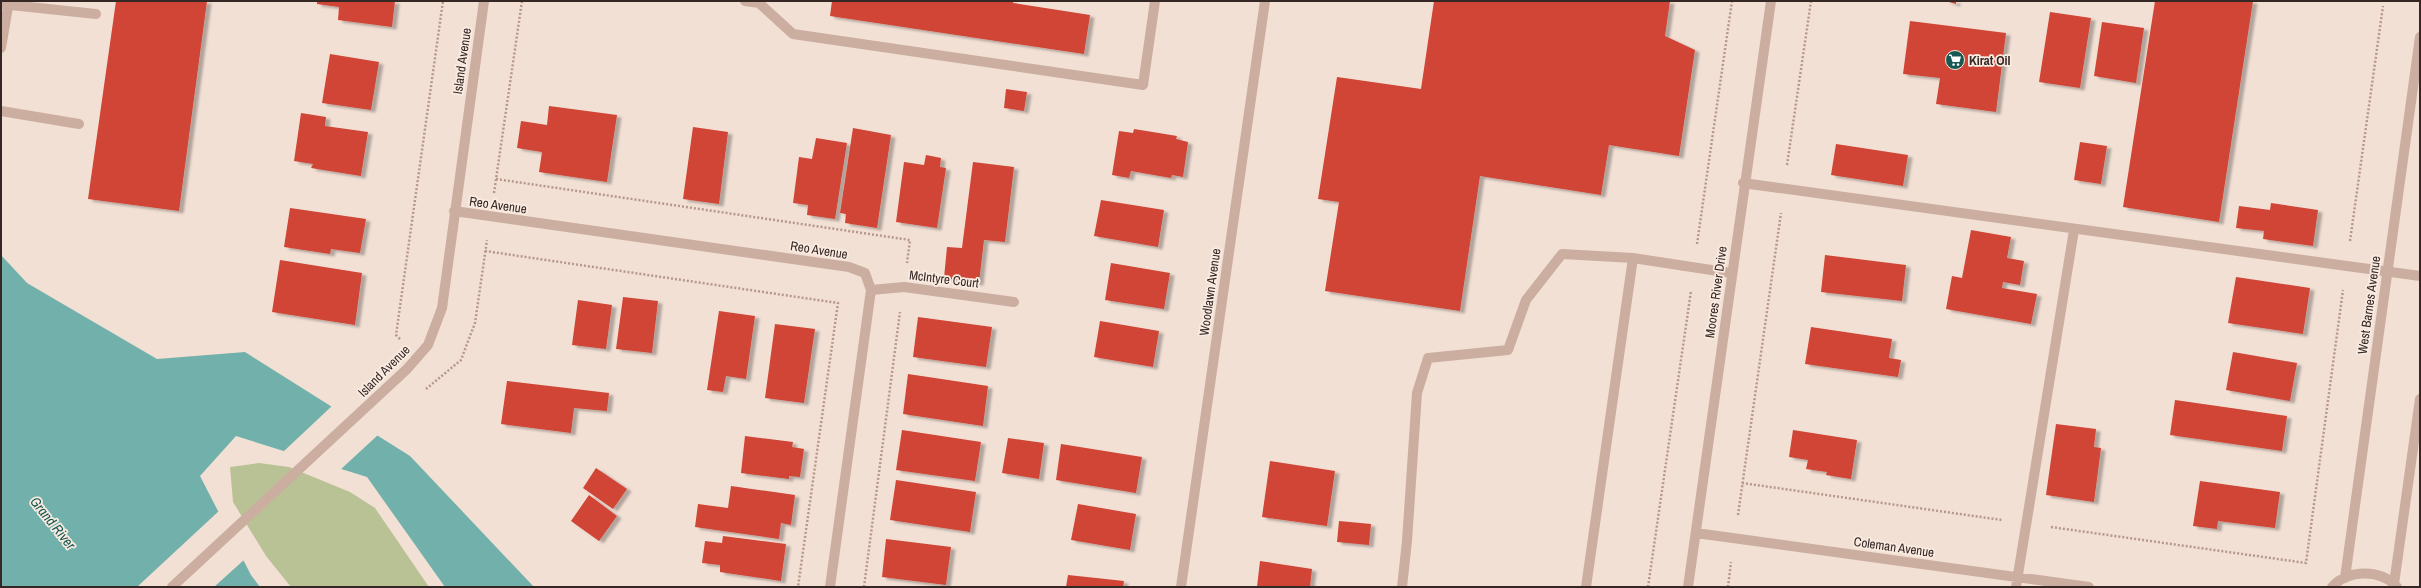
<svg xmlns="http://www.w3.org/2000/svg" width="2421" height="588" font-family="'Archivo Narrow',sans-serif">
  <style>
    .green { fill: #b9c294 }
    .water { fill: #72b1ab }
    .pier { fill: #f2e0d5 }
    .building { fill: #d04435; filter: url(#shadow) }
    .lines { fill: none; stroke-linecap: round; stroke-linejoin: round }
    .path { stroke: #b7978a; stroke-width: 2.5; stroke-dasharray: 2 2; stroke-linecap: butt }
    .minor { stroke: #cbaea0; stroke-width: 10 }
    .labels { text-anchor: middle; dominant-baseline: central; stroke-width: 3.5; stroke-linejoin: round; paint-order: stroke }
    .poi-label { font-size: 13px; font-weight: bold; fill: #342724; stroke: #faebe1; text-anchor: start }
    .street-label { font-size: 13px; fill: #342724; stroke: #faebe1 }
    .water-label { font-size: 14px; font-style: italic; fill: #175853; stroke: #faebe1 }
  </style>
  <defs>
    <filter id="shadow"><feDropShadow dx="4.5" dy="2.5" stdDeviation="1" flood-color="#0004"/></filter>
  </defs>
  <rect width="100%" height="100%" fill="#f2e0d5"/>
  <path class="green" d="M259,463L289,467L350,492L375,508L429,587H291L266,556L233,502L230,467Z"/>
  <path class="water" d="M1,255L27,283L157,359L245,352L410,456L534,587H445L367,477L236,436L200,476L251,575L260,587H1Z"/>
  <path class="pier" d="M333,405L379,434L340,470L283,452Z
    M220,510L245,559L214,587H137Z"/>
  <path class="building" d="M116,1H207L179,211L88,199Z
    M317,1H395L392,27L338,20L339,7L317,4Z
    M832,1H1013V3L1090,15L1084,54L830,16Z
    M1434,1H1670L1665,36L1695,50L1679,156L1609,145L1601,195L1480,176L1460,311L1325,291L1339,202L1318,199L1337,77L1421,89Z
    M1945,1H1956V4Z
    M2155,1H2253L2219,222L2123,207Z
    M2050,12L2091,18L2080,88L2039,82Z
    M1910,21L2006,33L1996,112L1936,104L1940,78L1903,74Z
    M2102,22L2144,28L2136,83L2094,76Z
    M330,54L379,62L371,110L322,103Z
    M1006,89L1027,92L1024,111L1004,108Z
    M549,106L617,115L607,182L539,172L542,152L517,148L521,121L547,125Z
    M301,113L326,117L325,126L368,132L361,176L311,168L313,164L294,161Z
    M693,127L728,132L719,204L683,199Z
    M853,128L891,135L877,228L845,223L846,214L840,213Z
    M1134,129L1177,136L1176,139L1188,142L1183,177L1172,175L1171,178L1131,171L1129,178L1112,175L1119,131L1133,133Z
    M816,138L847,143L835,219L807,215L808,205L793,203L799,157L812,159Z
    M2080,142L2107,146L2101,184L2074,180Z
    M1836,144L1908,155L1903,186L1831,175Z
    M926,155L941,158L940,167L946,168L937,228L896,222L904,162L924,165Z
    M973,162L1014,167L1005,242L984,240L979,283L944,278L947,247L962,248Z
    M1101,200L1164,210L1158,247L1094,236Z
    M2271,203L2318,210L2313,246L2263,239L2264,231L2236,228L2239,206L2270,210Z
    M290,208L366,219L360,253L331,249L330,254L284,247Z
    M1971,230L2011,237L2007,258L2024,261L2020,285L2003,282L2002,288L2037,294L2031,324L1946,309L1952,276L1962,278Z
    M1825,255L1906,265L1902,301L1821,292Z
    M280,260L362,273L355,325L272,312Z
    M1111,263L1170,273L1164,309L1105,300Z
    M2236,277L2310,288L2303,334L2228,323Z
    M623,297L658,301L652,353L616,349Z
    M578,300L612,305L606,349L572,345Z
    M719,311L755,316L746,379L726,376L723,392L707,390Z
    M918,317L992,327L986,367L913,357Z
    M1100,321L1159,331L1153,367L1094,357Z
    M775,324L815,329L804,403L765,398Z
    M1811,327L1892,339L1889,358L1901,360L1898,377L1805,364Z
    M2233,352L2297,363L2290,401L2226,390Z
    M908,374L988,386L983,426L903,414Z
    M507,381L609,393L607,411L574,408L571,433L501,424Z
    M2175,400L2287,416L2282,451L2170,435Z
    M2056,424L2096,429L2094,447L2101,448L2094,502L2046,495Z
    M902,430L981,442L975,481L896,470Z
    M1793,430L1857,440L1851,479L1826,475L1827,472L1806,469L1808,460L1789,457Z
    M745,436L793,442L792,447L804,449L800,477L789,476V479L741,473Z
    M1008,438L1044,443L1039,479L1002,473Z
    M1061,444L1142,457L1136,493L1056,480Z
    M1270,461L1335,471L1327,526L1262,517Z
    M596,468L627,489L613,509L583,488Z
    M896,480L976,492L970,532L890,520Z
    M2200,481L2280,492L2275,528L2218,521L2217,529L2193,526Z
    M731,486L795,495L791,525L781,523L779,539L695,527L698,504L728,508Z
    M589,495L617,516L599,541L571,521Z
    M1078,504L1136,514L1130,550L1071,540Z
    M1339,521L1371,524L1369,545L1337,542Z
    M723,536L786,544L781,581L720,572V565L702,563L705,541L722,543Z
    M886,539L951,547L946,585L882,577Z
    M1260,561L1312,569L1310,587H1257Z
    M1068,575L1124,581L1123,587H1066Z"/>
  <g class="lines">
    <path class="path" d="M1787,165L1811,1
      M496,179L910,240L907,263
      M494,193L522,1
      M2350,241L2383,6
      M1697,244L1732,1
      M485,251L838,303L798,587
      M400,339L396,335L443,1
      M426,389L461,360L475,323L487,240
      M1742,483L2002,520
      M1738,515L1781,213
      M2051,527L2306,563L2343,290
      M864,587L900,312
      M1648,587L1691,291
      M1728,587L1731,562"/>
    <path class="minor" d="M745,1L759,3L793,34L1143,85L1155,1
      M1,4L96,14
      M1,48L9,1
      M1,111L79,124
      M1743,183L2420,276
      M454,211L849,267L865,273L871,290L830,587
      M871,290L904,287L1014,302
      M1696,533L2089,587
      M2345,578L2420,37
      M2394,584L2420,399
      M172,587L407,369L428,345L442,308L484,1
      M1181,587L1265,1
      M1402,587L1407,541L1417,393L1428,358L1508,350L1526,300L1562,254L1633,258L1731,273
      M1586,587L1633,258
      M1688,587L1771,1
      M2016,587L2074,230
      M2332,587C2348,569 2381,569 2397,587"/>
  </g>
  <defs>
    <symbol id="supermarket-disc" viewBox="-11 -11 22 22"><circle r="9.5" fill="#175853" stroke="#faebe1"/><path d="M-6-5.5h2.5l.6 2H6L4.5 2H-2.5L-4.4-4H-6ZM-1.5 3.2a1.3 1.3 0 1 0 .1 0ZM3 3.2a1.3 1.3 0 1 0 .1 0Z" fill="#fff"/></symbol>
  </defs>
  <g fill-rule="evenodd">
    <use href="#supermarket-disc" x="1944" y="49" width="22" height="22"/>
  </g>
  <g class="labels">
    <g class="poi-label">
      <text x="1969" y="60">Kirat Oil</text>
    </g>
    <g class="street-label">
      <text transform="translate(462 61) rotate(-82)">Island Avenue</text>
      <text transform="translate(498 205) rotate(8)">Reo Avenue</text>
      <text transform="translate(819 250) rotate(9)">Reo Avenue</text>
      <text transform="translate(944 279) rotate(7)">McIntyre Court</text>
      <text transform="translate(1210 292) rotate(-82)">Woodlawn Avenue</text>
      <text transform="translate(1716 292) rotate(-82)">Moores River Drive</text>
      <text transform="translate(2369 305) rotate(-82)">West Barnes Avenue</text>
      <text transform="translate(384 371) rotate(-45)">Island Avenue</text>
      <text transform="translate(1894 547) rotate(8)">Coleman Avenue</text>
    </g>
    <g class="water-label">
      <text transform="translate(53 523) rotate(51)">Grand River</text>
    </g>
  </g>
  <rect width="2421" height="588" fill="none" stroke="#342724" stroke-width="4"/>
</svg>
